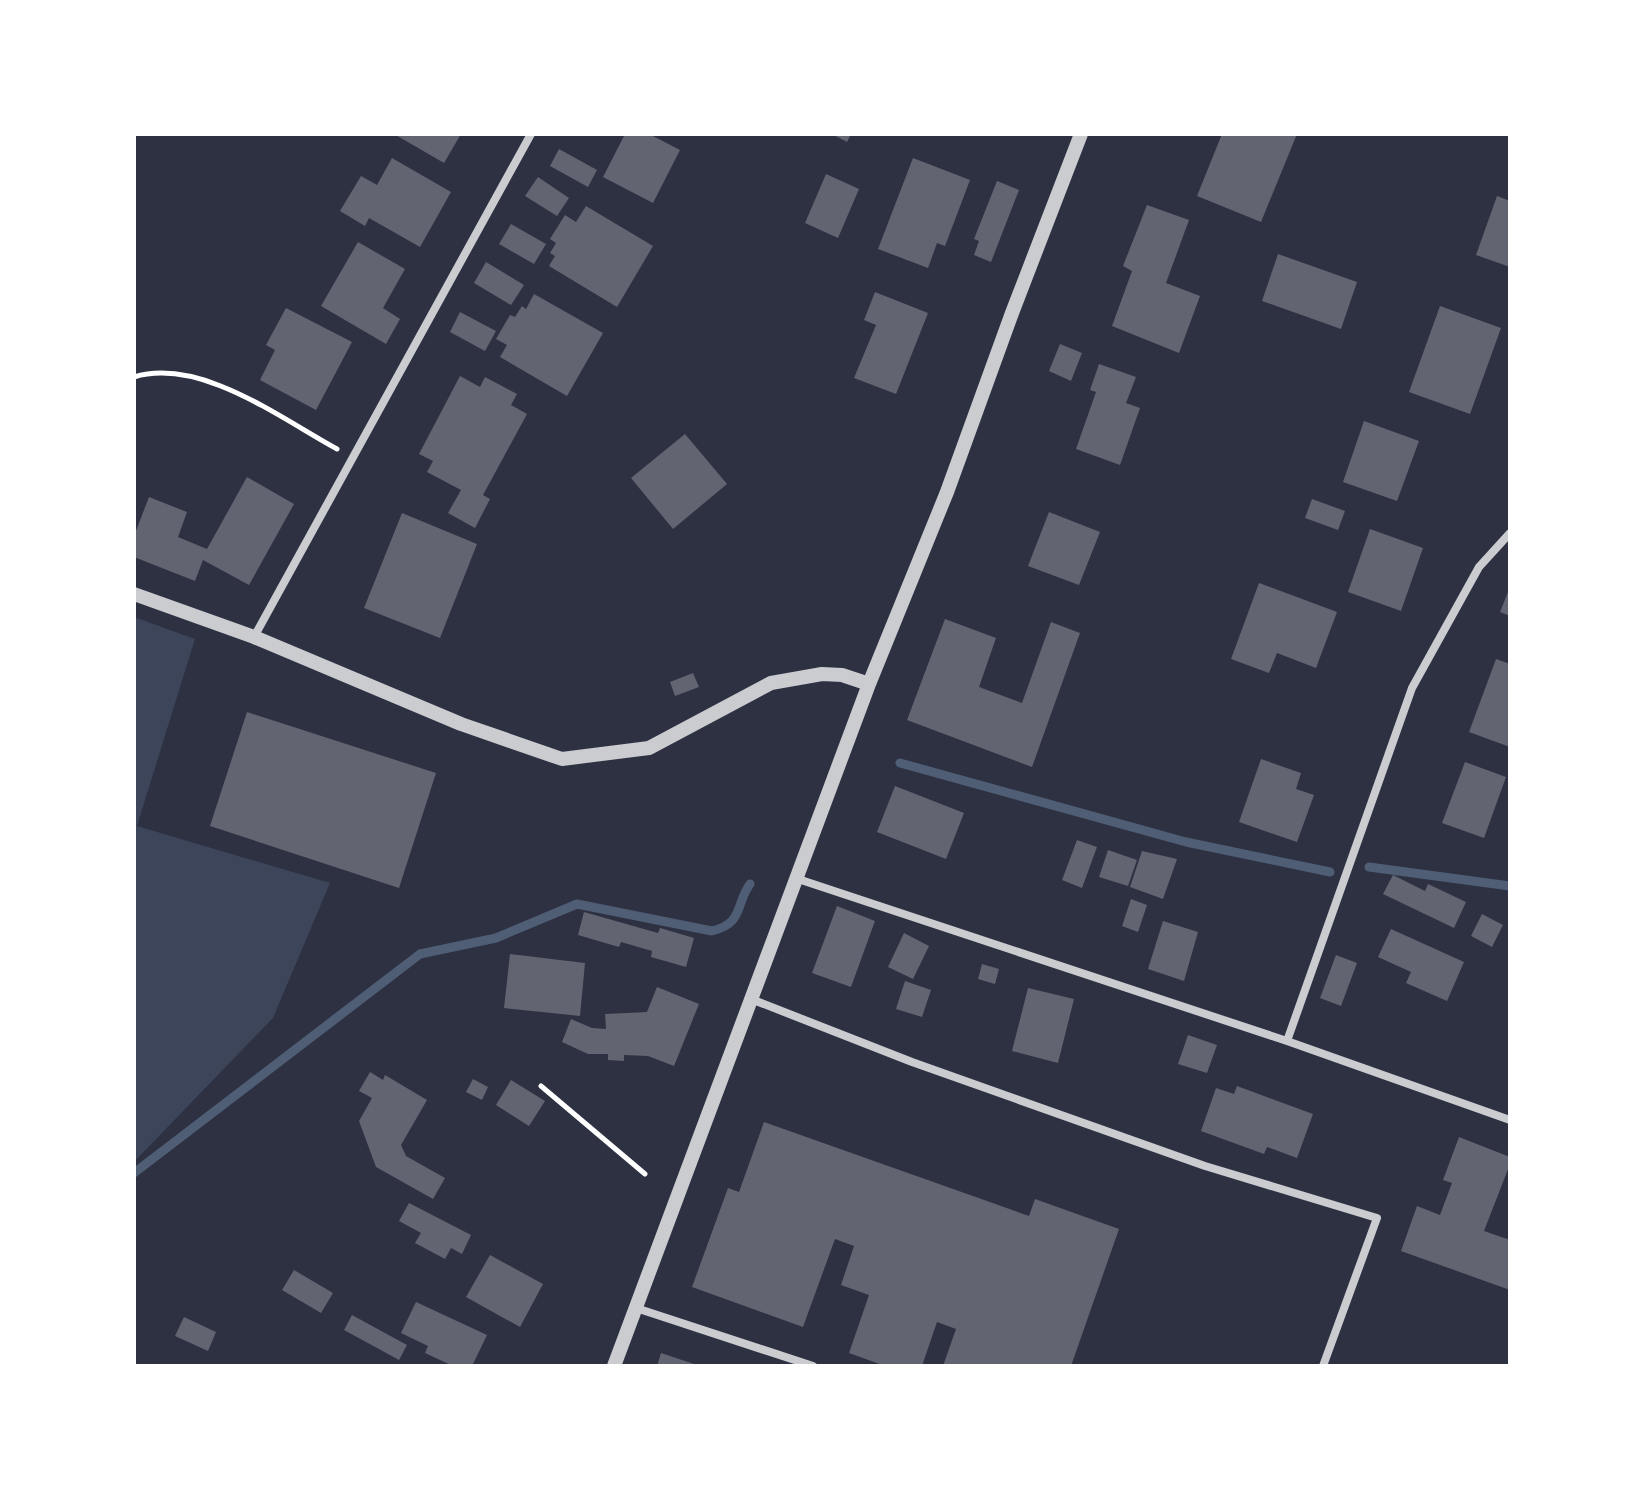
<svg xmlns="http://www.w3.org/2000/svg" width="1644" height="1500" font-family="'Libre Baskerville',serif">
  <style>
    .green { fill: #3c4559 }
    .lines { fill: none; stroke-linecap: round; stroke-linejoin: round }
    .stream { stroke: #4f5d75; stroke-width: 9 }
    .building { fill: #626471 }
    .path { stroke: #fff; stroke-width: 5 }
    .minor { stroke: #caccd0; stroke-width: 8 }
    .tertiary { stroke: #caccd0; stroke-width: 14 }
  </style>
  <rect width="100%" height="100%" fill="#2d3142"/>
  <path class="green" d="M134,617L195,639L137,826L330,883L273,1018L134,1162Z"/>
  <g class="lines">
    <path class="stream" d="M900,763L1186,842L1330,872
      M1369,867L1510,886
      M134,1173L420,954L496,938L577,904L712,931C744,923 735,905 750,884"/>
  </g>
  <path class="building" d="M394,134H461L444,163Z
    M625,134H649L680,150L653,203L603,177Z
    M832,134H851L847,142Z
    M1222,134H1297L1261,222L1197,196Z
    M559,149L597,170L588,187L550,166Z
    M392,158L451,192L420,247L369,218L365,226L340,211L361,176L377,185Z
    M913,158L970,180L945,246L937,243L928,268L878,249Z
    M826,174L859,189L838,238L805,223Z
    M538,177L569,198L557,216L525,196Z
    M997,181L1019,190L991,262L974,255L979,241L974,239Z
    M1497,196L1510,201V267L1476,255Z
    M1147,205L1189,220L1166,283L1200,296L1179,353L1112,326L1132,271L1123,266Z
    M586,206L653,246L617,307L549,266L555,256L550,253L556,243L550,239L565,215L576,222Z
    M511,224L546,244L534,264L499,244Z
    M358,242L405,269L383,308L400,319L386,344L321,306Z
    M1278,254L1357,282L1341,329L1262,301Z
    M486,262L524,285L511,305L474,283Z
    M875,292L928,313L896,394L854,378L876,325L864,320Z
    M534,294L603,333L567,396L500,357L507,345L496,339L510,315L515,317L522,306L526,309Z
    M1440,306L1501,328L1470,414L1409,392Z
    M286,308L352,342L316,410L260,380L275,350L266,345Z
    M460,312L496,331L485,351L450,332Z
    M1060,344L1082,353L1071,381L1049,371Z
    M1099,364L1136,377L1126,403L1140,408L1120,465L1076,449L1096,392L1090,390Z
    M460,376L480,387L485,377L517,394L511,405L527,414L483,495L490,499L475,528L448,513L461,490L427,472L433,461L419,454Z
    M1364,421L1419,441L1397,501L1343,482Z
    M685,434L727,484L673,529L631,478Z
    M247,477L294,504L249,585L203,560L195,581L134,557V536L149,497L187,512L178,537L207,549Z
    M1312,499L1345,511L1338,530L1305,518Z
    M1049,512L1100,532L1079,585L1028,566Z
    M402,513L477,544L440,638L364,608Z
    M1370,529L1423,548L1401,611L1348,592Z
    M1259,583L1337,612L1316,668L1277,653L1269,673L1231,659Z
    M1510,587V616L1500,612Z
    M945,619L996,638L979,687L1022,703L1051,622L1080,633L1032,767L907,720Z
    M1496,659L1510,664V747L1469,732Z
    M693,673L699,687L675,696L670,682Z
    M247,712L436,773L399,888L210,826Z
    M1261,759L1301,773L1296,789L1314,795L1297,842L1239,822Z
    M1465,762L1506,777L1484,838L1442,823Z
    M895,786L964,813L946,859L877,832Z
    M1077,840L1097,847L1082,888L1062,880Z
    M1108,850L1137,860L1128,886L1099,877Z
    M1142,851L1177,859L1163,899L1130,887Z
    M1393,875L1425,891L1428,884L1466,902L1454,928L1383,894Z
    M1131,899L1147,905L1138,932L1122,926Z
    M837,906L875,921L851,987L812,973Z
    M584,912L658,933L660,928L694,938L686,967L651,957L652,951L621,942L619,947L578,935Z
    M1482,914L1503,925L1492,947L1471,936Z
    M1163,921L1198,932L1184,981L1148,969Z
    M1391,929L1464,962L1447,1001L1406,983L1411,972L1378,957Z
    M904,933L929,946L913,979L888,967Z
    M510,954L585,963L580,1016L504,1008Z
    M1336,955L1357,963L1341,1006L1320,998Z
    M982,964L999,969L995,984L978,979Z
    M905,981L931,990L922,1017L896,1009Z
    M657,987L699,1004L674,1066L648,1056L624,1055V1061L608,1060V1054H588L562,1042L571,1019L592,1028L606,1029L605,1014L647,1012Z
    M1028,988L1074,999L1058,1063L1012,1051Z
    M1188,1035L1217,1045L1207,1073L1178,1064Z
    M370,1072L383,1080L385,1075L427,1100L401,1145L406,1156L445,1178L433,1199L376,1167L359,1121L372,1098L359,1091Z
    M473,1079L488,1087L482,1100L466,1092Z
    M511,1080L545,1101L529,1126L496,1105Z
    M1237,1086L1313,1114L1297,1158L1267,1147L1264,1154L1201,1131L1216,1088L1234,1094Z
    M764,1122L1029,1216L1035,1199L1119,1229L1071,1366H943L956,1329L937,1322L922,1366H885L849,1353L869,1295L841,1285L854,1246L835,1239L803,1327L692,1287L728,1188L739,1192Z
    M1459,1137L1510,1157V1164L1484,1231L1510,1240V1290L1401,1251L1417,1206L1440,1215L1452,1183L1443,1180Z
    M409,1203L471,1235L462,1254L451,1248L445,1259L415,1243L421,1233L399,1221Z
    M490,1255L543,1284L520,1327L466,1297Z
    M294,1270L333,1293L321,1313L282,1290Z
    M416,1302L487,1335L472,1366H453L425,1353L428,1346L401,1333Z
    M352,1315L407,1345L399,1360L344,1330Z
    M184,1317L216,1332L208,1351L175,1336Z
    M661,1353L697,1365V1366H657Z"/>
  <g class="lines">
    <path class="path" d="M134,377C200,357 280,418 337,449
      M541,1086L645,1174"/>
    <path class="minor" d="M254,637L531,134
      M798,879L1287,1041L1510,1120
      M751,999L912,1062L1205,1166L1377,1218L1323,1366
      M1287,1041L1412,688L1479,567L1510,533
      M636,1308L813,1366"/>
    <path class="tertiary" d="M134,594L254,637L461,724L562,759L649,748L771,683L822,674L842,675L869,684
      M614,1366L869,684L947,492L1012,313L1081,134"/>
  </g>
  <rect width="1644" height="1500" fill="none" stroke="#ffffff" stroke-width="272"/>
</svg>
